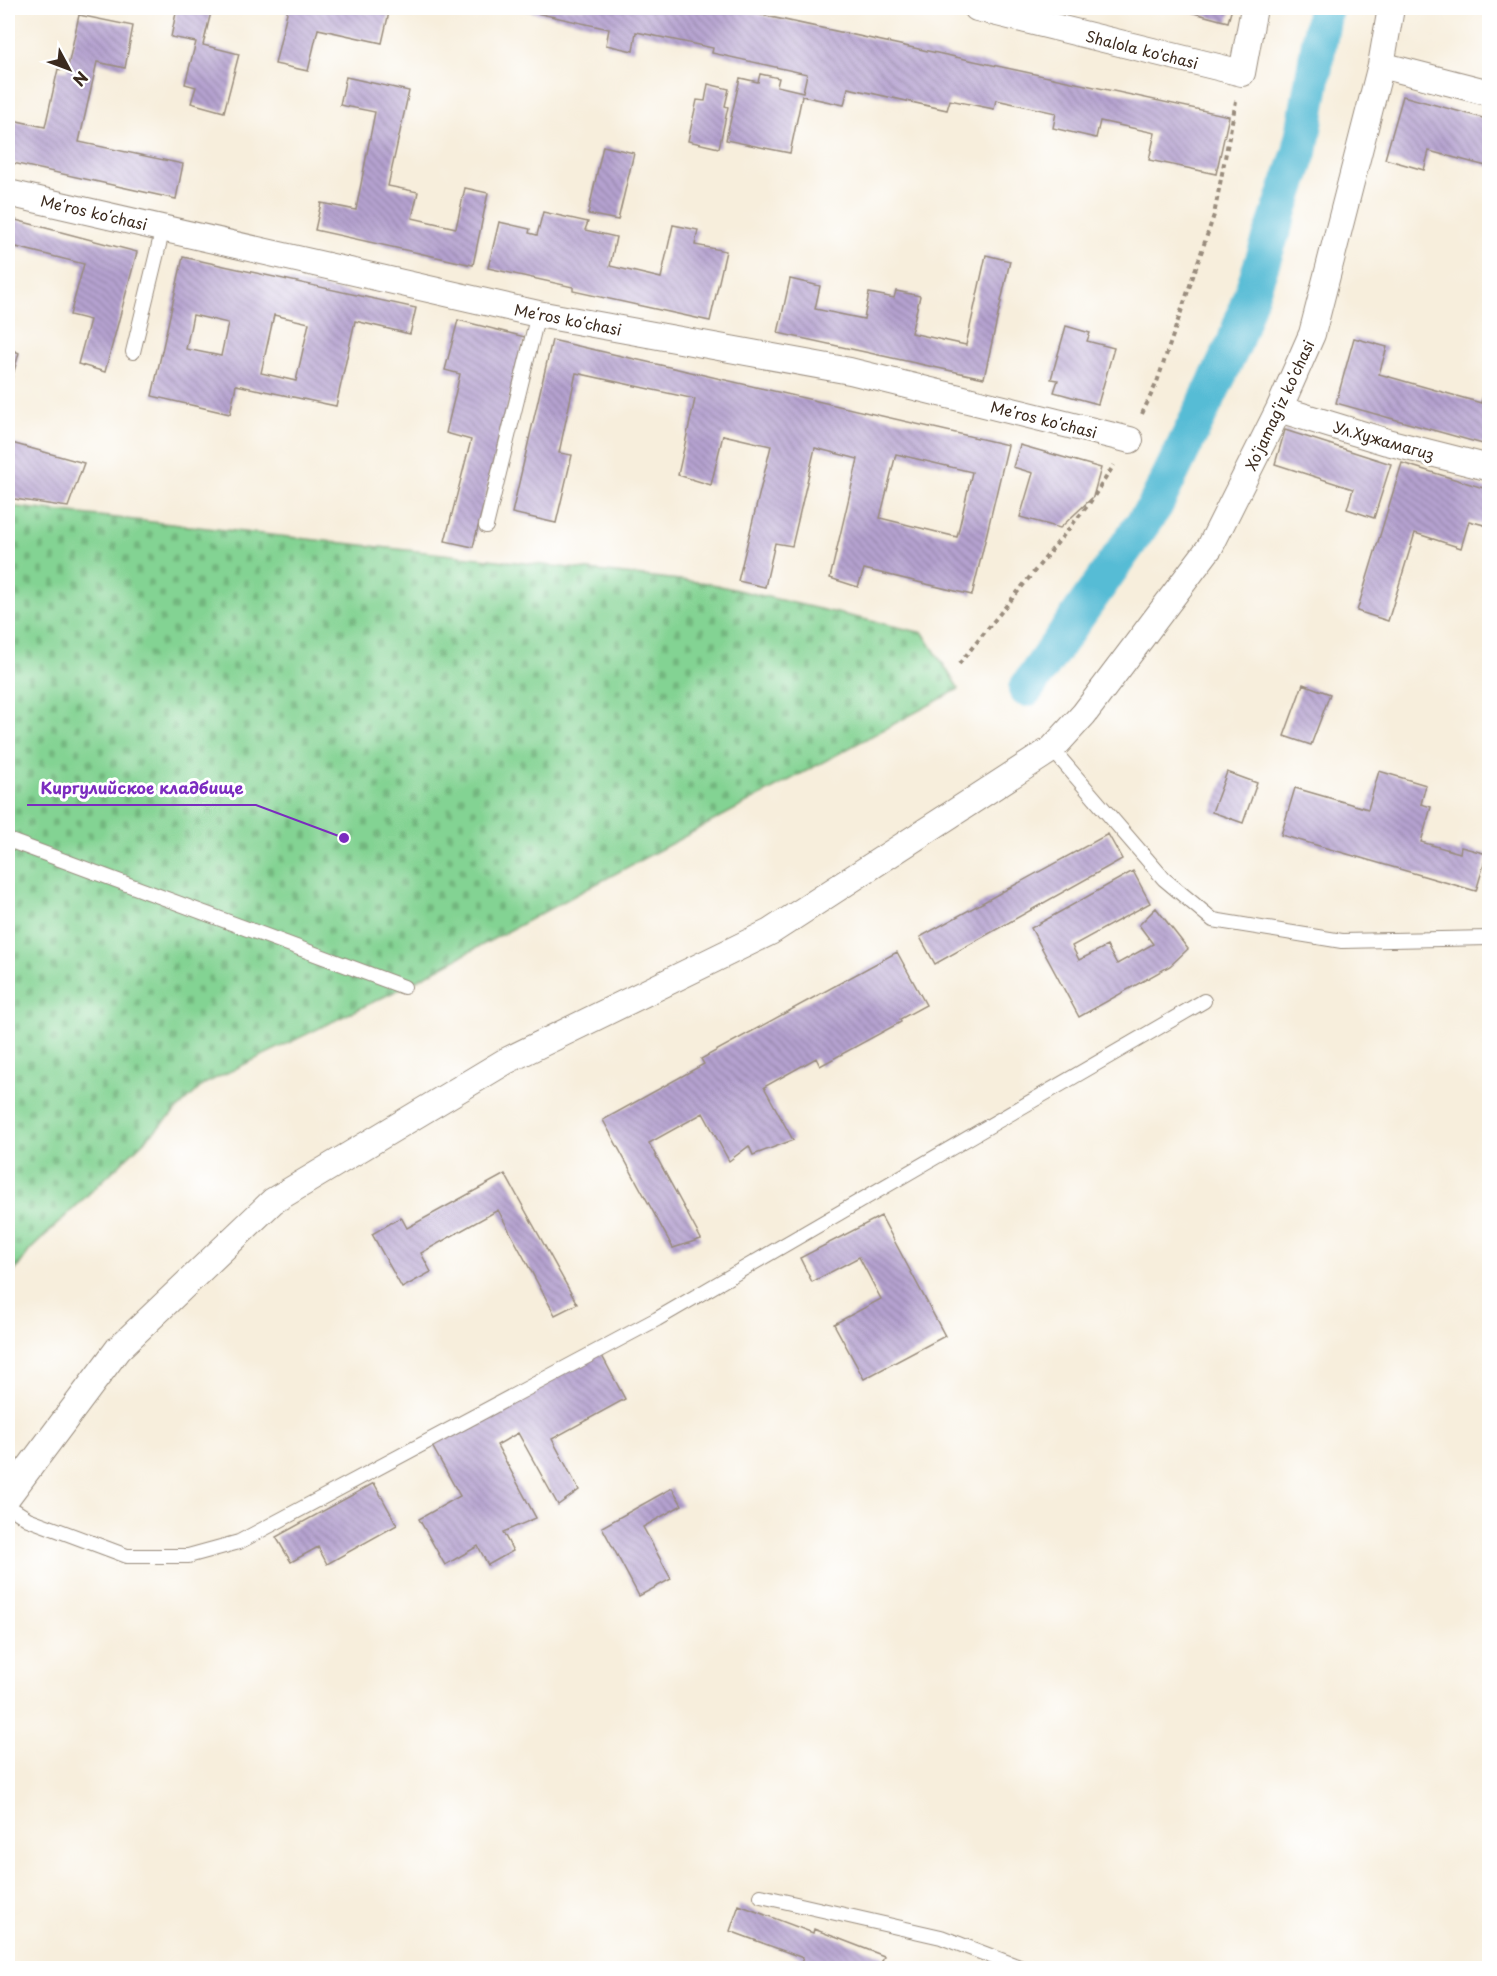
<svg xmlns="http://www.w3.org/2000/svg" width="1497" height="1976" font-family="'Playpen Sans',sans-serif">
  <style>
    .cemetery { fill: url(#cemetery-stones); stroke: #5f7e58; stroke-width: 1.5 }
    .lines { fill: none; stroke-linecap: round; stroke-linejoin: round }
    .canal { stroke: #57bcd5; stroke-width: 36 }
    .building { fill: url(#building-back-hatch); fill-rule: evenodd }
    .service-casing { stroke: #998c7d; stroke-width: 16 }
    .minor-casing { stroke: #998c7d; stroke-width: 28 }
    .path { stroke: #998c7d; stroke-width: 4; stroke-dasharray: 4.5 4.5; stroke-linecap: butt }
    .service { stroke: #fff; stroke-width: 14 }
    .minor { stroke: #fff; stroke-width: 26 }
    .labels { text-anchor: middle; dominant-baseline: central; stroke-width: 6; stroke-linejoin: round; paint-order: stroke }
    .street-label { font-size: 15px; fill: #3b2a1e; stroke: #fff }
    .leader { fill: none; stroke: #7b2cbf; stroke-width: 2 }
    .callout-dot { fill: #7b2cbf; stroke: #fff; stroke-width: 2 }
    .callout-label { font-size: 16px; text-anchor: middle; font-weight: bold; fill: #7b2cbf; stroke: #fff; stroke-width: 6; stroke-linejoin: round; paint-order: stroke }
  </style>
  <defs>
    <pattern id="cemetery-stones" width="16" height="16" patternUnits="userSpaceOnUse" patternTransform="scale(1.5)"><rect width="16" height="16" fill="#83d393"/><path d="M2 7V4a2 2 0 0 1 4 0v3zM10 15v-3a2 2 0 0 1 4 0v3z" fill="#72b57e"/></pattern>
    <pattern id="building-back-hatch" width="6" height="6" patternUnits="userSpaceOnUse" patternTransform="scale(1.5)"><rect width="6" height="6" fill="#b5a2d0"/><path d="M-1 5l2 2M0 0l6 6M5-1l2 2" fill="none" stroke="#9484a8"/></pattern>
  </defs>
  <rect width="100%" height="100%" fill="#fff"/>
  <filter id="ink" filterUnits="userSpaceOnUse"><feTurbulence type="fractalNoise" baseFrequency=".0167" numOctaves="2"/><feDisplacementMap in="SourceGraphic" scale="12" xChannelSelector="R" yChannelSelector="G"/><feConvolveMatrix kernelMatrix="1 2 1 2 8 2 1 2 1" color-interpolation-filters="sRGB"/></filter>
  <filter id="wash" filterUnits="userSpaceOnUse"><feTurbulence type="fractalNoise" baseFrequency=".008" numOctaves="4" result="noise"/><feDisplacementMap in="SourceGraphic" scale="24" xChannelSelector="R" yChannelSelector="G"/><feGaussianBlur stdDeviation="1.35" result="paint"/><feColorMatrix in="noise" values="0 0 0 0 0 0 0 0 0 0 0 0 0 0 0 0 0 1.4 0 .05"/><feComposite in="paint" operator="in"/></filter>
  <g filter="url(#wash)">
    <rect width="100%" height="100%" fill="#f7eedc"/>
    <path class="cemetery" d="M8,506L707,583L923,633L959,689L404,987L204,1084L30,1250L8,1281Z"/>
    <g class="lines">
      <path class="canal" d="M1026,689L1155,506L1234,344L1300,152L1325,8"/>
    </g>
    <g id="blocks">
      <path class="building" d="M177,8H212L203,45L239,54L224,112L191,103L196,87L185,84L196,42L171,37Z
        M288,8H340L369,13L370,8H390L382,43L318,29L308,71L275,64Z
        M514,8H729L1229,116L1216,174L1149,160L1155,133L1100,121L1096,138L1053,128L1056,113L996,100L994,109L950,100L947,110L848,88L844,105L802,96L790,153L726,140L740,78L758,82L760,74L779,78L777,86L803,92L807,74L712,53L713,48L636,32L633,51L606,45L609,29Z
        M1175,8H1232L1228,22Z
        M79,15L133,26L125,68L97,62L79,142L183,164L176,199L8,162V119L45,127L58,69L67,71Z
        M346,77L409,91L388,186L418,192L412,218L456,228L465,188L488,193L473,265L315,230L321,203L356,210L375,112L340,105Z
        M708,84L729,89L725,106L728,107L719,148L688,141L697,100L705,101Z
        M1403,96L1490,120V167L1429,151L1424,170L1385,159Z
        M603,146L634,153L618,220L588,214Z
        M543,212L588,222L585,230L616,237L610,266L661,278L673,225L698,230L695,245L726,251L710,321L573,291V287L488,268L499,222L530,229L529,233L537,235Z
        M8,218L137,252L105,372L78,364L90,320L70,315L84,264L16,247L8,277Z
        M986,255L1010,261L984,378L778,333L790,279L820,286L815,309L864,319L869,293L894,298L896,291L920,296L911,333L966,345Z
        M183,257L416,308L410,334L355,321L336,406L236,385L230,414L152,396ZM193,315L228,323L221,356L186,349ZM274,315L309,323L296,381L261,373Z
        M458,320L525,337L473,547L445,541L471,440L446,433L460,374L445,370Z
        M1066,326L1090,333L1087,341L1114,348L1098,404L1054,392L1058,380L1051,379Z
        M1354,338L1387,347L1379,374L1481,403L1487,381H1490V446L1336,403Z
        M552,340L1008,445L972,595L864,569L858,587L830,578L858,459L815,448L792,546L775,543L765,587L738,581L771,446L723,435L711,485L678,475L695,399L576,373L559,453L572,455L556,523L512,513ZM896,454L972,472L957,537L880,518Z
        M8,348L19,353L8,393Z
        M1285,430L1391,464L1374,518L1347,509L1353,489L1275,464Z
        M8,442L84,463L68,507L8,498Z
        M1020,445L1101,468L1093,497L1060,528L1020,517L1033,473L1013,467Z
        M1402,463L1490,490V522L1488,526L1469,521L1461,548L1415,533L1388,621L1357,611Z
        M1303,684L1330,694L1311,745L1284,736Z
        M1379,771L1426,785L1421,804L1431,807L1421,842L1460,853L1461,847L1487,854L1476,891L1281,835L1295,788L1368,809Z
        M1227,772L1257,783L1243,823L1212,812Z
        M1108,834L1122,859L935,964L920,937Z
        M1133,871L1150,903L1072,946L1079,960L1107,946L1117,964L1153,944L1139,925L1156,908L1188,949L1170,966L1079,1017L1031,928Z
        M897,952L926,1005L900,1019L901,1022L820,1066L816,1058L764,1087L793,1140L753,1155L749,1146L729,1161L703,1113L649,1143L701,1239L673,1248L603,1120L704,1064L701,1059Z
        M505,1174L577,1304L555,1315L498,1210L421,1253L431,1272L402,1288L372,1234L401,1217L407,1228Z
        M881,1216L945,1336L864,1379L834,1324L881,1299L859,1257L812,1282L800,1258Z
        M600,1352L625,1399L552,1439L579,1490L558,1505L518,1433L497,1445L536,1518L503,1532L513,1551L488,1565L478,1546L445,1565L419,1519L460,1496L431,1444Z
        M374,1483L397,1525L327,1564L318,1547L291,1562L276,1537Z
        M672,1488L682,1505L643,1527L671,1579L639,1596L602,1527Z
        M739,1905L813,1933L814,1929L884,1956L879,1968H816L801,1963L803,1958L730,1931Z"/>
    </g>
  </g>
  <g filter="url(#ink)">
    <use href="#blocks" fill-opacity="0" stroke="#998c7d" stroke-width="1.5"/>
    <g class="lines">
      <defs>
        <path id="service" d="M133,352L163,228
          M486,526L538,314
          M1052,749L1164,879L1213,920L1342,941L1490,938
          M8,840L404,987
          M8,1506L28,1519L127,1556H188L239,1542L657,1319L1204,1001
          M761,1896L941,1937L1022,1968"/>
        <path id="minor" d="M977,8L1242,73L1254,8
          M1381,65L1490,93
          M8,193L538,314L850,371L1130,440
          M1279,409L1387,442L1490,468
          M8,1496L118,1349L273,1201L506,1061L770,932L1052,749L1084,714L1210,547L1279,409L1312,334L1381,65L1391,8"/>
      </defs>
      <use href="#service" class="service-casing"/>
      <use href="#minor" class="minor-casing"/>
      <path class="path" d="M1142,414L1157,382L1214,215L1236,101
        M959,664L1089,504L1114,465"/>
      <use href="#service" class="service"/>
      <use href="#minor" class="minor"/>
    </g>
  </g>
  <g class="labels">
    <g class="street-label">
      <text transform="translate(1142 49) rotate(14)">Shalola ko'chasi</text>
      <text transform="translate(94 212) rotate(13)">Meʻros koʻchasi</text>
      <text transform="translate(568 319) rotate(11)">Meʻros koʻchasi</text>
      <text transform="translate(1279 405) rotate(-65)">Xoʻjamagʻiz koʻchasi</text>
      <text transform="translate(1044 419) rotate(14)">Meʻros koʻchasi</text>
      <text transform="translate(1384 440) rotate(16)">Ул.Хужамагиз</text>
    </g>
  </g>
  <path class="leader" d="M344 838L256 805H27"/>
  <circle class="callout-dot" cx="344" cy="838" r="6"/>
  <g class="callout-label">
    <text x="142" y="794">Киргулийское кладбище</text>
  </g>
  <rect width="1497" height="1976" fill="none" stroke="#fff" stroke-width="30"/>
  <g transform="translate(69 69) rotate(131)" stroke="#ffffff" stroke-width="4.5" paint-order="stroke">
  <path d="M0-4.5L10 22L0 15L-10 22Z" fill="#3b2a1e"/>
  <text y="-9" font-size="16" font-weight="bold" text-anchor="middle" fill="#3b2a1e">N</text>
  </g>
</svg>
